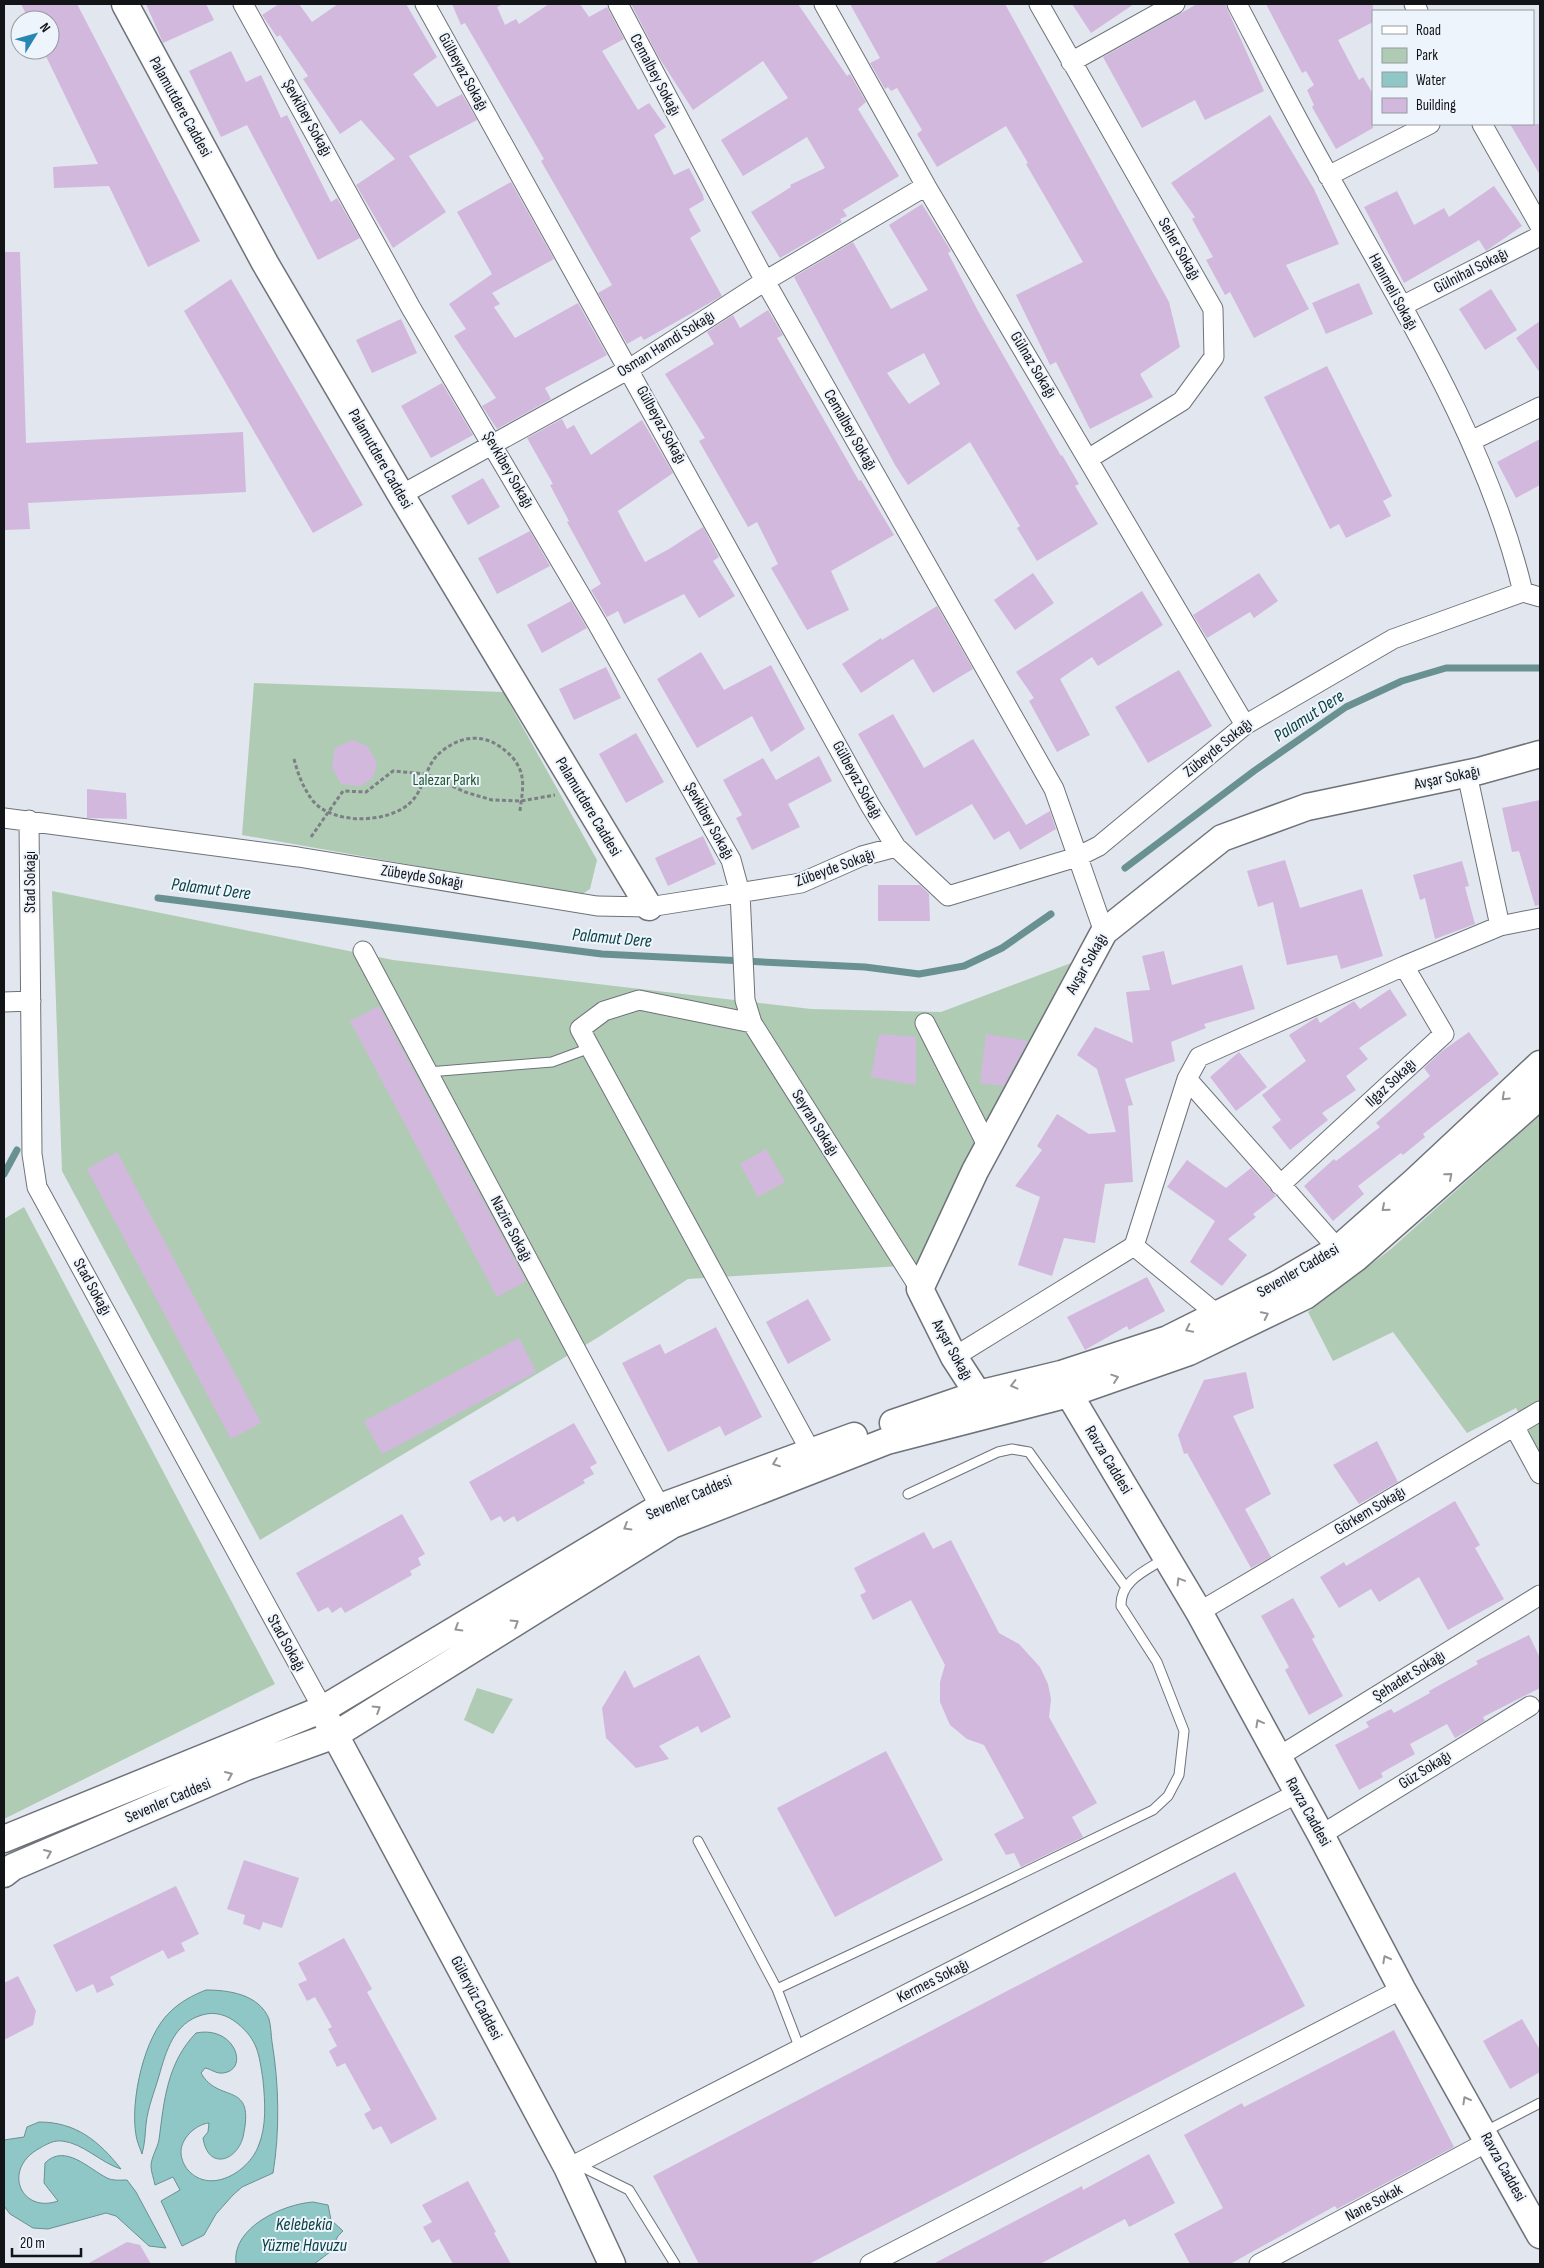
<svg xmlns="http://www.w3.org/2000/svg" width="1544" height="2268" font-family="'Sofia Sans Condensed',sans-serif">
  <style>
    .green { fill: #b0cbb4 }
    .water { fill: #8ec7c6; stroke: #699192 }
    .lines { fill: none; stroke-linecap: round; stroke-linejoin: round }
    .stream { stroke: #699192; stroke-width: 7 }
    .building { fill: #d3b8dd; fill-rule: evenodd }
    .lane-casing { stroke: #6e737a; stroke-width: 11 }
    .street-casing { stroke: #6e737a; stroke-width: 21 }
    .secondary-casing { stroke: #6e737a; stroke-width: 29 }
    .path { stroke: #7c7f85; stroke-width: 3; stroke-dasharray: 4 2.5; stroke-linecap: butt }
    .lane { stroke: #fff; stroke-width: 9 }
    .street { stroke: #fff; stroke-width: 19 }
    .secondary { stroke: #fff; stroke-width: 26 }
    .oneway { stroke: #959597 }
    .labels { text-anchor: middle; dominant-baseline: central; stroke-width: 4; stroke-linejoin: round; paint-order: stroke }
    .street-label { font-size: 16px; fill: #131417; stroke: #eef4fc }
    .park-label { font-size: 16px; fill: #20582f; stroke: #eef4fc }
    .water-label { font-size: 18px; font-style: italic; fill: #0a4141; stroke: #eef4fc }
  </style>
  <rect width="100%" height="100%" fill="#e1e6ef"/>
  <path class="green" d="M254,683L503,692L597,860L590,889L581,895L242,835Z
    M52,891L393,960L811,1009L941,1012L1074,962L918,1265L688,1279L597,1338L260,1540L62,1171Z
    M1540,1115V1455L1516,1408L1467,1433L1393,1332L1333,1361L1308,1312L1391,1249Z
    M24,1207L275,1684L4,1819V1219Z
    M477,1688L513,1699L493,1734L464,1720Z"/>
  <path class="water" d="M206,1990C228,1990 259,1994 269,2019C271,2026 271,2035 272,2042C279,2084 280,2131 273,2173L242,2187L233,2195L216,2214L204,2235L182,2246L161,2201L180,2190L173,2177L155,2185C154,2179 151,2172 151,2166C151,2158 157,2149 159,2140C164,2101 167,2063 196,2033C235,2025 250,2070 223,2073C216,2074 211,2069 205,2068L201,2073C219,2105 256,2079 243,2137C237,2161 208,2171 203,2138L208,2132L209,2123C196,2124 180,2139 181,2153C181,2159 185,2167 188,2170C210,2195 248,2172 258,2147C267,2126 265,2102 263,2080C259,2054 258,2040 237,2023C227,2015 215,2011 202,2015C174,2023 166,2051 159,2076C154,2093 148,2107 146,2124C145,2135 145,2143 142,2154C140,2148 137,2142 136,2135C130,2101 144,2036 170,2012C180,2002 193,1995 206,1990Z
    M39,2122C76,2122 99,2141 121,2169C101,2163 83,2143 62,2141C54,2140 47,2144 40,2148C1,2169 21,2214 58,2201L44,2183L45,2163C65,2143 89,2169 107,2178C113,2181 120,2180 127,2180L136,2192L166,2248L149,2246L116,2216L106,2213L48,2229L33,2228L10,2214L4,2206V2140L24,2137L27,2127Z
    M313,2202L328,2205L331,2220L343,2231L338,2236L330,2252L314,2264H236C231,2227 284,2204 313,2202Z"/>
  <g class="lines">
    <path class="stream" d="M1125,868L1254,771L1346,707L1402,681L1446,668H1540
      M158,898L602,954L865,967L919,974L964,966L1002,948L1051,914
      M4,1174L17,1150"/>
  </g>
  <path class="building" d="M21,4H77L200,241L148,267L109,186L54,188L53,167L98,164L43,50H50V20H29Z
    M146,4H206L214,20L163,43Z
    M279,4H299L312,22L338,4H406L437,57L413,74L437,107L462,94L477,120L409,156L446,212L393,248L356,185L395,159L361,120L340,134L303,79L308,76L280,35L277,37L262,15Z
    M452,4H503L497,7L505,25L516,19L519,24L549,4H580L589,17L607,7L624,39L602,51L638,110L649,103L666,127L654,135L674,175L689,168L703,195L704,200L689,209L701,231L690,238L722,296L644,340L641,336L627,344L598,293L612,285L541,161L544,159L465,23L461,25Z
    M631,4H798L847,76L850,74L866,102L858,109L899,176L843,210L847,216L840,219L842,222L780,258L751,212L791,187L790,185L825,168L807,137L743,176L721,140L788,98L763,61L693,110L658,56Z
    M850,4H1005L1169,302L1180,347L1140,374L1153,397L1090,429L1056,362L1050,365L1016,295L1083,262L1026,164L1028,163L1006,126L937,167L917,134L922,130L897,88L891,91L888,87L885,89L870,63L880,58Z
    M1072,4H1134L1091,33Z
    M1197,4H1225L1264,91L1205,120L1195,100L1142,128L1103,57Z
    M1266,4H1373V22L1338,40L1359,80L1363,77L1373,94V128L1336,149L1312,107L1314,105L1307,90L1314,85L1306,71L1302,73Z
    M231,51L246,82L261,75L281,118L287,115L331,202L337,198L360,238L318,260L247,125L221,137L189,71Z
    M1270,115L1314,189L1339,244L1286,265L1309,309L1254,338L1230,292L1225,295L1206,260L1213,257L1192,219L1195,217L1171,183Z
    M1510,124H1540V175Z
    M511,182L554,259L492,293L500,304L494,307L515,338L578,303L607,355L545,388L551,399L497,429L482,406L496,398L454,336L466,329L449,304L492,274L457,212Z
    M1494,186L1522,226L1486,251L1479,240L1404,283L1364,207L1397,191L1414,225L1444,208L1449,217Z
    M922,204L951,251L948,253L978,311L1061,456L1062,455L1079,484L1075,486L1098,524L1037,561L1017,528L1020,526L970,442L908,485L895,465L794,277L853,242L891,309L928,290L889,225ZM924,353L940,384L909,404L887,373Z
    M4,252H20L26,443L243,432L246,492L28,503L30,529L4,530Z
    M231,279L363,505L313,533L184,311Z
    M1359,283L1373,314L1326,334L1312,303Z
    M1491,289L1517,330L1485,350L1459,309Z
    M768,310L783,335L777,338L859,481L861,480L894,535L831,571L849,610L807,630L771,568L778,564L757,522L748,527L699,441L705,438L665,374L714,344L707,332L733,315L740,328Z
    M401,319L417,353L372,373L356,340Z
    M1540,321V373L1516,338Z
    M1327,366L1392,496L1383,501L1391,516L1346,538L1339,524L1330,529L1264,397Z
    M442,383L473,435L431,458L401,406Z
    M562,419L567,429L574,425L591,455L642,420L673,473L618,511L625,525L645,562L669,549L703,527L719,557L713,561L735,596L699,618L684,594L624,624L618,611L607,617L591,590L601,584L567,522L569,521L550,485L553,484L527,438Z
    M1540,439V485L1516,498L1497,462Z
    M483,478L500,507L468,525L451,496Z
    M530,531L550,566L497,594L478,558Z
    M1033,573L1054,603L1015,630L994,600Z
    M1259,573L1278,601L1254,618L1250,612L1207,638L1193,615Z
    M1142,591L1163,625L1098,666L1092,657L1060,679L1090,735L1057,752L1029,701L1034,698L1016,672Z
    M571,601L587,628L542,653L527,625Z
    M937,606L973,669L933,693L913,659L861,693L842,664L881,638L882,640Z
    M701,652L724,690L771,665L805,729L771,752L752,716L697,748L657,679Z
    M606,667L621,698L574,720L559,689Z
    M1179,670L1212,726L1148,763L1115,707Z
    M893,714L924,768L973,739L1026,825L1050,811L1056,829L1020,850L1009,831L994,840L972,804L916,836L858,734Z
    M636,733L664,782L626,803L599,754Z
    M353,740L367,746L377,763L373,778L360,786L341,784L332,767L335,748Z
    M819,756L832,781L788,804L800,827L752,850L736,818L742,815L723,780L763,758L776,780Z
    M87,789L126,793L127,819L87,818Z
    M1540,800V905L1535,906L1519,851L1512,852L1502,808Z
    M703,836L716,864L668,886L655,858Z
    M1285,860L1300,908L1362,889L1383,956L1341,969L1337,955L1287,965L1273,902L1258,907L1247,871Z
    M1462,861L1469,886L1465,887L1475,924L1435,939L1425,898L1420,900L1413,875Z
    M878,885H920L929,894L930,921H878Z
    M1164,951L1172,985L1242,965L1255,1009L1204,1024L1206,1028L1171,1042L1175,1061L1125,1079L1133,1105L1128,1106L1133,1182L1105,1184L1095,1243L1064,1238L1052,1276L1018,1265L1040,1197L1015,1186L1042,1150L1037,1146L1057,1114L1089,1134L1116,1132L1097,1069L1077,1055L1095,1027L1133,1043L1126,992L1150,990L1142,956Z
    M1390,989L1407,1015L1359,1048L1368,1059L1346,1076L1356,1090L1322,1113L1328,1120L1290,1150L1272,1127L1281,1120L1262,1095L1306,1061L1289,1035L1317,1017L1320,1023L1354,1001L1360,1009Z
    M379,1006L526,1281L497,1297L350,1021Z
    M1469,1032L1499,1074L1423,1134L1425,1137L1403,1155L1401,1153L1358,1186L1364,1194L1333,1221L1304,1186L1334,1159L1336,1161L1380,1127L1376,1123L1430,1076L1424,1068L1442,1051Z
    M879,1034L916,1037V1085L871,1077Z
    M986,1034L1028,1041L1004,1086L980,1083Z
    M1239,1052L1267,1087L1236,1111L1210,1077Z
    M766,1149L785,1182L758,1197L740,1164Z
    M117,1152L261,1423L231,1439L87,1169Z
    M1187,1160L1226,1188L1251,1168L1276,1196L1253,1214L1256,1217L1228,1239L1247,1255L1222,1286L1190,1262L1215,1221L1167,1187Z
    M1147,1277L1165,1311L1129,1330L1127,1326L1085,1350L1067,1317Z
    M808,1299L831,1340L788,1364L766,1322Z
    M716,1327L762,1417L725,1436L720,1426L668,1452L622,1363L660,1344L665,1354Z
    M519,1338L536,1372L382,1454L364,1421Z
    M1246,1372L1254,1408L1233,1416L1271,1494L1245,1509L1271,1557L1251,1568L1187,1453L1184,1454L1178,1435L1204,1380Z
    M574,1423L597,1463L590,1467L594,1474L583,1480L585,1483L517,1522L514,1516L504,1522L500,1516L491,1521L469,1482Z
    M1377,1441L1398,1482L1359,1504L1333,1465Z
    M1455,1501L1480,1545L1475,1548L1504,1599L1448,1630L1419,1577L1379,1602L1371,1589L1339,1608L1320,1577L1344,1562L1346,1566Z
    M402,1514L425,1554L418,1558L421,1565L410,1571L412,1575L345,1613L341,1607L332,1613L328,1607L318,1612L296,1573Z
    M924,1532L933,1549L951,1540L999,1633L1019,1644L1040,1667L1048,1684L1051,1699L1049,1717L1097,1803L1072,1817L1083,1837L1021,1867L1014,1853L1006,1855L994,1834L1024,1818L984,1745L967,1739L950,1725L940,1702V1682L945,1665L911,1600L873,1620L860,1595L866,1592L854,1568Z
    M1293,1598L1315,1637L1312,1639L1343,1696L1309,1715L1285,1670L1289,1667L1261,1616Z
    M1529,1635L1540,1658V1688L1483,1717L1485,1721L1455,1738L1447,1724L1410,1744L1415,1754L1381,1773L1383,1777L1359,1790L1335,1745L1369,1727L1366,1722L1391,1709L1394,1713L1430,1693L1429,1691L1478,1664L1476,1661Z
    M699,1655L731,1717L701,1733L698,1726L659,1746L669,1759L636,1768L606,1738L602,1708L625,1670L634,1688Z
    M886,1751L943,1860L835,1917L777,1808Z
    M244,1860L299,1878L282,1928L263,1922L260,1930L243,1924L245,1915L227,1909Z
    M1235,1872L1305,2006L809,2264H699L653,2176Z
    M176,1886L199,1934L181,1943L185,1951L168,1959L163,1950L110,1977L114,1985L97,1993L93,1984L76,1992L53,1945Z
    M344,1938L372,1989L367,1992L437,2119L391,2144L381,2126L373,2130L364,2114L371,2110L345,2063L337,2067L329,2051L337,2046L328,2029L332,2027L315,1997L307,2001L298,1984L307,1980L298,1963Z
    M18,1976L36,2011L33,2025L4,2040V1983Z
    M1522,2019L1540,2050V2072L1510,2089L1483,2041Z
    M1394,2030L1454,2147L1337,2209L1335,2206L1230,2264H1190L1174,2234L1223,2208L1184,2135L1242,2103L1244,2107Z
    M1149,2154L1175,2203L1129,2227L1125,2219L1040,2264H933L1082,2186L1083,2190Z
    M468,2181L496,2232L494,2233L511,2264H453L439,2239L432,2243L423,2227L432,2222L422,2205Z
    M127,2242L140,2245L151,2264H87Z"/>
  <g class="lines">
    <defs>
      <path id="lane" d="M428,1072L552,1062L590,1048
        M908,1494L998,1452L1012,1449L1029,1452L1125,1586
        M698,1841L777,1989L800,2049
        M777,1989L971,1898L1153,1810L1168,1796L1179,1775L1184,1731L1157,1662L1121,1606C1120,1581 1145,1571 1164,1559
        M1484,2132L1540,2103
        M576,2164L629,2190L675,2264"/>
      <path id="street" d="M243,4L411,308L597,623L731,860L740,893L745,1000L752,1023L920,1289
        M425,4L870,805L896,847
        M618,4L765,281L1054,789L1104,932
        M824,4L926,186L1245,725
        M1039,4L1213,309L1214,357L1182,401L1088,459
        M1237,4C1270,67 1303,132 1339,194C1410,321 1489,449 1523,592
        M1414,4L1418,11
        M1071,62L1175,4
        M1482,124L1540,226
        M1328,176L1430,124
        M1402,306L1540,236
        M1471,441L1540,407
        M401,495L629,369L765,281L926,186
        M4,818L298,857L597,906L649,907L801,883L862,856L896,847L948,896L1077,857L1099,846L1245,725L1393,639L1523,592L1540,597
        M29,820L32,1154L37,1187L323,1709
        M1500,926L1540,918
        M363,951L660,1507
        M4,1002L31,1001
        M752,1023L639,1000L604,1011L580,1029L810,1450
        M925,1023L988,1147
        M1187,1079L1338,1249
        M1280,1185L1444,1034L1404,966
        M1134,1246L1218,1315
        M954,1357L1134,1246L1187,1079L1199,1057L1404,966L1500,926L1467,774
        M1514,1426L1540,1474
        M1199,1612L1540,1411
        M1278,1757L1540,1595
        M1321,1835L1530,1706
        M567,2167L576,2164L1298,1793
        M870,2264L1402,1989
        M1259,2264L1489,2141"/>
      <path id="secondary" d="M125,4L265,263L401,495L649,907
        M1063,1378L1069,1394L1199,1612L1321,1835L1402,1989L1540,2235
        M978,1394L954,1357L920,1289L975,1171L1104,932L1222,838L1307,807L1479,771L1540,754
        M893,1423L978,1394L1061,1374L1168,1339L1278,1284L1338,1249L1415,1181L1540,1064
        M327,1720L567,2167L612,2264
        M4,1839L323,1709L660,1507L854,1436
        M4,1874L13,1867L246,1767L335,1735L672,1525L887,1441L1069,1394L1189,1352L1305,1296L1356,1258L1540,1096"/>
    </defs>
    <use href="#lane" class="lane-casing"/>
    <use href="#street" class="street-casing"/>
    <use href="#secondary" class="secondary-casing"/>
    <path class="path" d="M294,759C298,774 303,788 313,801C333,825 389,824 411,802C426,787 424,765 442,751C465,733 488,734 509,754C515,759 521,769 522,777C524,787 521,801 520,811
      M311,837L343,791L366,792L393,771L426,774L465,792L492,800L521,801L555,795"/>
    <use href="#lane" class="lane"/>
    <use href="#street" class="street"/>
    <use href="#secondary" class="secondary"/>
  </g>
  <defs><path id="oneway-chevron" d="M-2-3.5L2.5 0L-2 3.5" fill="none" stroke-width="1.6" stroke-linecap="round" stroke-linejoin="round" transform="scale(1.25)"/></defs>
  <g class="oneway">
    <use href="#oneway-chevron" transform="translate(1505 1097) rotate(137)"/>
    <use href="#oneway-chevron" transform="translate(1449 1176) rotate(-41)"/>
    <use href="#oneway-chevron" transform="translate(1385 1208) rotate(139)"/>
    <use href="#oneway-chevron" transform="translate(1265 1315) rotate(-26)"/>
    <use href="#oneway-chevron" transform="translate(1189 1329) rotate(154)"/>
    <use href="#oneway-chevron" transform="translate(1115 1378) rotate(-19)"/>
    <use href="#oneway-chevron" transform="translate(1014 1385) rotate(166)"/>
    <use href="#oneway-chevron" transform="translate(776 1463) rotate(159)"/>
    <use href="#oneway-chevron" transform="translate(627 1527) rotate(149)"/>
    <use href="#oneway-chevron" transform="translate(1180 1581) rotate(-121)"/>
    <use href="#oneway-chevron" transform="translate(515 1623) rotate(-32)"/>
    <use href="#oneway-chevron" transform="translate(458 1628) rotate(149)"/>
    <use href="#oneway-chevron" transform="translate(377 1709) rotate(-32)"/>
    <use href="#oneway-chevron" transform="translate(1259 1723) rotate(-119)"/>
    <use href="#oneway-chevron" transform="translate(229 1775) rotate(-23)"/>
    <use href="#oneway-chevron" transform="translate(48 1853) rotate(-23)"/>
    <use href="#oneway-chevron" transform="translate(1386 1959) rotate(-118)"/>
    <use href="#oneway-chevron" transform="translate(1466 2100) rotate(-119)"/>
  </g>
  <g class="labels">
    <g class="street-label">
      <text transform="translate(463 72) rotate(61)">Gülbeyaz Sokağı</text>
      <text transform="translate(655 75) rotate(62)">Cemalbey Sokağı</text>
      <text transform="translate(180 107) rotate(61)">Palamutdere Caddesi</text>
      <text transform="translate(307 118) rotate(61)">Şevkibey Sokağı</text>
      <text transform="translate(1179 249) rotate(60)">Seher Sokağı</text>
      <text transform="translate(1471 271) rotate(-27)">Gülnihal Sokağı</text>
      <text transform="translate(1393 292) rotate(61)">Hanımeli Sokağı</text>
      <text transform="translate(666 344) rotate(-32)">Osman Hamdi Sokağı</text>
      <text transform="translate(1033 365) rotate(59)">Gülnaz Sokağı</text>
      <text transform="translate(661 425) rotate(61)">Gülbeyaz Sokağı</text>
      <text transform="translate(850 430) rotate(60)">Cemalbey Sokağı</text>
      <text transform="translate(380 459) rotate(60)">Palamutdere Caddesi</text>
      <text transform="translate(508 470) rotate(60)">Şevkibey Sokağı</text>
      <text transform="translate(1218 748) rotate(-39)">Zübeyde Sokağı</text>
      <text transform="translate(1447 778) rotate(-12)">Avşar Sokağı</text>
      <text transform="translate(857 780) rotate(61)">Gülbeyaz Sokağı</text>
      <text transform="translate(588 807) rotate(59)">Palamutdere Caddesi</text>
      <text transform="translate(709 821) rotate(61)">Şevkibey Sokağı</text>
      <text transform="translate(835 868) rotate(-20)">Zübeyde Sokağı</text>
      <text transform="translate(422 877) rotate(9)">Zübeyde Sokağı</text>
      <text transform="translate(30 882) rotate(-90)">Stad Sokağı</text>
      <text transform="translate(1087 964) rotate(-60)">Avşar Sokağı</text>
      <text transform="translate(1391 1083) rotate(-43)">Ilgaz Sokağı</text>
      <text transform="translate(815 1123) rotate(58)">Seyran Sokağı</text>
      <text transform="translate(511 1229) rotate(62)">Nazire Sokağı</text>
      <text transform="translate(1298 1271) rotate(-30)">Sevenler Caddesi</text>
      <text transform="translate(92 1287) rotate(61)">Stad Sokağı</text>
      <text transform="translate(952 1350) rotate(61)">Avşar Sokağı</text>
      <text transform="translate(1108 1460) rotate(59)">Ravza Caddesi</text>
      <text transform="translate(689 1498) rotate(-23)">Sevenler Caddesi</text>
      <text transform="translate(1370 1511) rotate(-31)">Görkem Sokağı</text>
      <text transform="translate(286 1643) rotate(61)">Stad Sokağı</text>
      <text transform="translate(1409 1676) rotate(-32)">Şehadet Sokağı</text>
      <text transform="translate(1425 1770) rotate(-32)">Güz Sokağı</text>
      <text transform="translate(168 1801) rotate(-23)">Sevenler Caddesi</text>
      <text transform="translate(1308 1812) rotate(61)">Ravza Caddesi</text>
      <text transform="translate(933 1981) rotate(-27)">Kermes Sokağı</text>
      <text transform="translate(476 1998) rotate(62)">Güleryüz Caddesi</text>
      <text transform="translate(1503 2167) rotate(61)">Ravza Caddesi</text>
      <text transform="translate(1374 2203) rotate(-28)">Nane Sokak</text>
    </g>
    <g class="park-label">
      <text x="446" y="780">Lalezar Parkı</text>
    </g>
    <g class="water-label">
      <text transform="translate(1309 716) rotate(-33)">Palamut Dere</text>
      <text transform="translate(211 889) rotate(7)">Palamut Dere</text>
      <text transform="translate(612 938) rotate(5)">Palamut Dere</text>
      <text x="304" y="2224">Kelebekia<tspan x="304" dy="21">Yüzme Havuzu</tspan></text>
    </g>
  </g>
  <rect width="1544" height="2268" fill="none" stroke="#131417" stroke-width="10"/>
  <rect x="1372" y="10" width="162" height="115" fill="#eef4fc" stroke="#969aa0"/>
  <rect x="1382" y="26" width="25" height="8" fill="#ffffff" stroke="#969aa0"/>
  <text x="1416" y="35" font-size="15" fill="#131417">Road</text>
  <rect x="1382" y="48" width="25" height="15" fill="#b0cbb4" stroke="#969aa0"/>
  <text x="1416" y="60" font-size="15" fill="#131417">Park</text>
  <rect x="1382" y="72" width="25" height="15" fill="#8ec7c6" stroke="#969aa0"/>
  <text x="1416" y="85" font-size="15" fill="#131417">Water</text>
  <rect x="1382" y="98" width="25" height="15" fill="#d3b8dd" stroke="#969aa0"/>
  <text x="1416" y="110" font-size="15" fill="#131417">Building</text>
  <g transform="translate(35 35) rotate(53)"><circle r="24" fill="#eef4fc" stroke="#969aa0"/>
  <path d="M0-4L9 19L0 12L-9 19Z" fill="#2587b2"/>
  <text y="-8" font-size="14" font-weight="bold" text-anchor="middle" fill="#131417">N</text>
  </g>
  <path d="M12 2248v8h69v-8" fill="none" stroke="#131417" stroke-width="2.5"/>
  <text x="20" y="2248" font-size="15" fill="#131417" stroke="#eef4fc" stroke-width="4" paint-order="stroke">20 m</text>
</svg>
